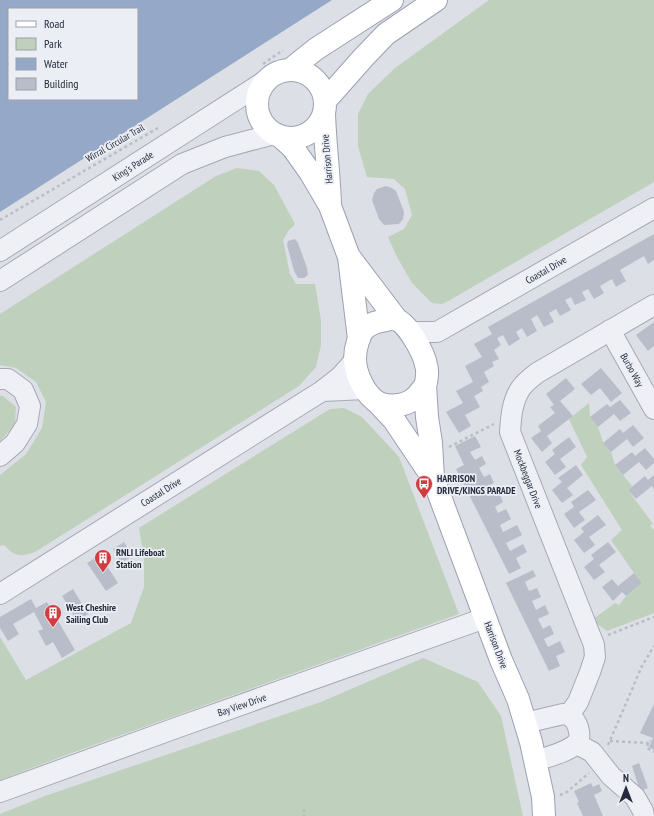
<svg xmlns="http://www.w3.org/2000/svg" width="654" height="816" font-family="'PT Sans Narrow',sans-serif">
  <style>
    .green { fill: #bfd0bd }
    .water { fill: #96a8c7; fill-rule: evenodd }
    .building { fill: #b9bdc9 }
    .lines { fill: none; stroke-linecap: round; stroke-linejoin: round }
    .minor-casing { stroke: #a5a9b3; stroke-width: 22 }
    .major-casing { stroke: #9ba1b2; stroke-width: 24 }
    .path { stroke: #babdc5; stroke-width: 2.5; stroke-dasharray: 3 3; stroke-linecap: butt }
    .minor { stroke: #eef0f5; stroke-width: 20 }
    .major { stroke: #fff; stroke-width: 22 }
    .labels { text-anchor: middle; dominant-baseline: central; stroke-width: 3.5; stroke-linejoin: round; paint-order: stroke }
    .street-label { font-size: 10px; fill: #252b3c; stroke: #ebeef4 }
    .poi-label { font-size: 10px; font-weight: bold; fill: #252b3c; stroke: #ebeef4; text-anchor: start }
  </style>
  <rect width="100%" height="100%" fill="#dcdfe6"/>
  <path class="green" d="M489,0H654V182L450,300L442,304L432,303L412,283L397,257L388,237L404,229L412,215L405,189L394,179L367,177L358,146V114L368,94L395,68Z
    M237,168L259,171L274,185L295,224L289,230L283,240L290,274L296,284H315L321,320V345L316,367L299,386L35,552C20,557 15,557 4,545L0,546V475L26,454L42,428L46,402L36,382L16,368L0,365V314L216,176Z
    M0,396H3L16,407L15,425L0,441Z
    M589,403L590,417L598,427L603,442L611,452L615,465L632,486L628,490L653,524L650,526L654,530V613L607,631L592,620L615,603L619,605L626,596L642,583L634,573L611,540L622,530L581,465L587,457L569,419Z
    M344,408L362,417L399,457L459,614L66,755L0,780V637L26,680L131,623L144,587V559L139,528L330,409Z
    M423,658L478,682L501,716L523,816H0V814L45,796L321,702Z"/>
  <path class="water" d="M0,0H332L0,212ZM9,9H137V99H9Z"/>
  <path class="building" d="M386,186L392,188L396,191L404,212L403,219L399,224L384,225L379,219L372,200L374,193L377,189Z
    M654,234V260L648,264L644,256L620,270L626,281L616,287L612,279L600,286L604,293L594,299L588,289L582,292L586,300L575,305L571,297L565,300L571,310L560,316L556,309L549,313L554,322L544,327L537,315L531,319L537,331L527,337L522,328L516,332L520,339L509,346L503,335L497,338L501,345L494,350L499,359L492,362L494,366L484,372L489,382L481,387L483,391L474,396L480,407L465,415L471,426L459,433L446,412L463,403L456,391L473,382L465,366L482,357L474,344L492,334L488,327Z
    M295,239L298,243L307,268L308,275L304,278H298L294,271L287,245L288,241Z
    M654,322V346L648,351L636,335Z
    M601,368L622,393L611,402L600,388L591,395L581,384Z
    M566,378L575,389L560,401L573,416L547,436L552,443L542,452L531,438L541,431L538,426L555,413L550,407L554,405L546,394Z
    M620,400L631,413L620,421L614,414L598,427L590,417L607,404L610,407Z
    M633,425L644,438L633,447L627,439L611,452L603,443L620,429L623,433Z
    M475,436L481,447L470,452L475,460L482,456L486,464L479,468L484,477L490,474L494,483L485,487L489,496L498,491L503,502L495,507L498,513L506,509L511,519L500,525L503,532L517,525L522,535L506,543L510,551L523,544L527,552L516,558L521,568L509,574L456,469L464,465L455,446Z
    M569,437L576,447L560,459L566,467L555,475L545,462L555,454L552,450Z
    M645,448L654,459V463L646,470L639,462L623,475L615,465L632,452L635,456Z
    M576,465L583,475L567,488L573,495L562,503L552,490L562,482L558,478Z
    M654,475V489L652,486L636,499L628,490L645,476L648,480Z
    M588,490L596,500L579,512L585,520L574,528L564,514L574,507L571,502Z
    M598,515L606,525L589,537L595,545L584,553L574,540L584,532L581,528Z
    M124,542L133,556L121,563L113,549Z
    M608,542L616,552L599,565L605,572L594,580L584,567L594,559L591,555Z
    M100,555L118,583L106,591L87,563Z
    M533,570L536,576L525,582L529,591L537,588L541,597L532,601L536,610L545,605L549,614L538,619L543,629L550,625L554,634L544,639L548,647L560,641L565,652L556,656L560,666L549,671L506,583Z
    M634,573L642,583L626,596L622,592L613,601L602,587L612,579L618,586Z
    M73,589L88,614L77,621L62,596Z
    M31,599L36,608L47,602L75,650L62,658L53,642L46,646L38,631L43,629L34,612L13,624L19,634L8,641L0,628V617Z
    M654,704V750L649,747L653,738L640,733Z
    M639,763L648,788L640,791L632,766Z
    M591,783L593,787L599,784L602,791L594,795L603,816H583L577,803L579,802L574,791Z"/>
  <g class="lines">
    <defs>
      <path id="minor" d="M0,251L265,81
        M0,281L182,164L225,147L274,134
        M610,330L654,409
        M409,332H437L654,208
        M0,379H8L23,390L30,406L27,424L15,443L0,456
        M322,391L365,389
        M0,594L322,391L340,377L355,360
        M569,715L578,702L590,672L595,657L594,645L510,432C511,417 512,401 521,388C525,382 532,377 537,373L654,305
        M525,723L563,714C571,715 575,719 578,727C579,731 580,736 579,739C576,750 545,758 535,761
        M577,744L592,752L611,776L635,797L643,811L644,816
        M0,792L176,728L485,618"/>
      <path id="major" d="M291,69L316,49L392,0
        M257 104a34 34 0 1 1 68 0a34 34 0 1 1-68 0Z
        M325,101L363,58L386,34L436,0
        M324,113C325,144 329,174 330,204
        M280,136L293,148L310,172L330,206L349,257L359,339
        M350,258L397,320
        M391,319C393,319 395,319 397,320C408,324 424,353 426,365C428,370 427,381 425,386C424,388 423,389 421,391C415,399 410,403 399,405C392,406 386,406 379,403C365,396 355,373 355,359C355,353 356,347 358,341C359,338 361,333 363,330C371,322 381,321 391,319Z
        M425,385L427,417L431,443L433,478
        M378,403L394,420L433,478L501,660L518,699L531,742L543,797L544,816"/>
    </defs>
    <use href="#minor" class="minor-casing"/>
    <use href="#major" class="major-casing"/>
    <path class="path" d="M263,64L283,50
      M0,220L158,128
      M449,447L494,424
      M608,635L654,617
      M610,741L648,743L650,740L651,741
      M648,743L647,748L654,752
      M608,745L642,666L654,646
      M560,795L567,792L589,773
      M304,809V816"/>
    <use href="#minor" class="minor"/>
    <use href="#major" class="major"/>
  </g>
  <defs>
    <symbol id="bus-pin" viewBox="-11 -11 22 30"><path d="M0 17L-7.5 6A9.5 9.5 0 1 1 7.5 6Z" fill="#cf3d42" stroke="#ebeef4"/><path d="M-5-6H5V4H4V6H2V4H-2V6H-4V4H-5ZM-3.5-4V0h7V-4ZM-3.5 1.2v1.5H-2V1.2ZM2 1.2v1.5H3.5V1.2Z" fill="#fff"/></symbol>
    <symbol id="building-pin" viewBox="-11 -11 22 30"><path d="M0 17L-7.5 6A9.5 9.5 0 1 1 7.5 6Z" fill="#cf3d42" stroke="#ebeef4"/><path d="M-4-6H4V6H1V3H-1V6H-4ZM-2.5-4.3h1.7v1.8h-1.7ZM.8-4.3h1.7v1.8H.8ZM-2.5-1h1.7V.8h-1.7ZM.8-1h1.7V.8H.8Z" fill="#fff"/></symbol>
  </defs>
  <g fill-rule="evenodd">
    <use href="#bus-pin" x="414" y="474" width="20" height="27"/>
    <use href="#building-pin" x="93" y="548" width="20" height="27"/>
    <use href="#building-pin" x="43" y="603" width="20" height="27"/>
  </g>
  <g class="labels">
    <g class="street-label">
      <text transform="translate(115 143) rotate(-30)">Wirral Circular Trail</text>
      <text transform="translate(327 159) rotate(-95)">Harrison Drive</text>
      <text transform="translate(133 166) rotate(-33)">King's Parade</text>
      <text transform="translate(546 270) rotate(-30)">Coastal Drive</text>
      <text transform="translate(632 370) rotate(61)">Burbo Way</text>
      <text transform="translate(528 479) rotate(69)">Mockbeggar Drive</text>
      <text transform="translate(161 492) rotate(-32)">Coastal Drive</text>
      <text transform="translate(496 645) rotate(69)">Harrison Drive</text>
      <text transform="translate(242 705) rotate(-19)">Bay View Drive</text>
    </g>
    <g class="poi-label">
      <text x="437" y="478">HARRISON<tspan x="437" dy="12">DRIVE/KINGS PARADE</tspan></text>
      <text x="116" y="552">RNLI Lifeboat<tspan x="116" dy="12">Station</tspan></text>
      <text x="66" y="607">West Cheshire<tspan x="66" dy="12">Sailing Club</tspan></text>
    </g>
  </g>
  <rect x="8" y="8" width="130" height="92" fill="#ebeef4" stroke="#9ca0aa"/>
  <rect x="16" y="21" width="20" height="6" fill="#ffffff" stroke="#9ca0aa"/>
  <text x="44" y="28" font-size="12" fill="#252b3c">Road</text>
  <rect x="16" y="38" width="20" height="12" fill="#bfd0bd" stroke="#9ca0aa"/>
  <text x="44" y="48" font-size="12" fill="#252b3c">Park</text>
  <rect x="16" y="58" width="20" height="12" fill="#96a8c7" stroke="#9ca0aa"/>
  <text x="44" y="68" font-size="12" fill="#252b3c">Water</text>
  <rect x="16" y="78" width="20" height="12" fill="#b9bdc9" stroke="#9ca0aa"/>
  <text x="44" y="88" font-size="12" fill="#252b3c">Building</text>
  <g transform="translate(626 788)" stroke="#ebeef4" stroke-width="3" paint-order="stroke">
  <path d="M0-3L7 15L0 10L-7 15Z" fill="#252b3c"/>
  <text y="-6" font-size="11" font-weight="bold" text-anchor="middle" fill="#252b3c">N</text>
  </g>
</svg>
